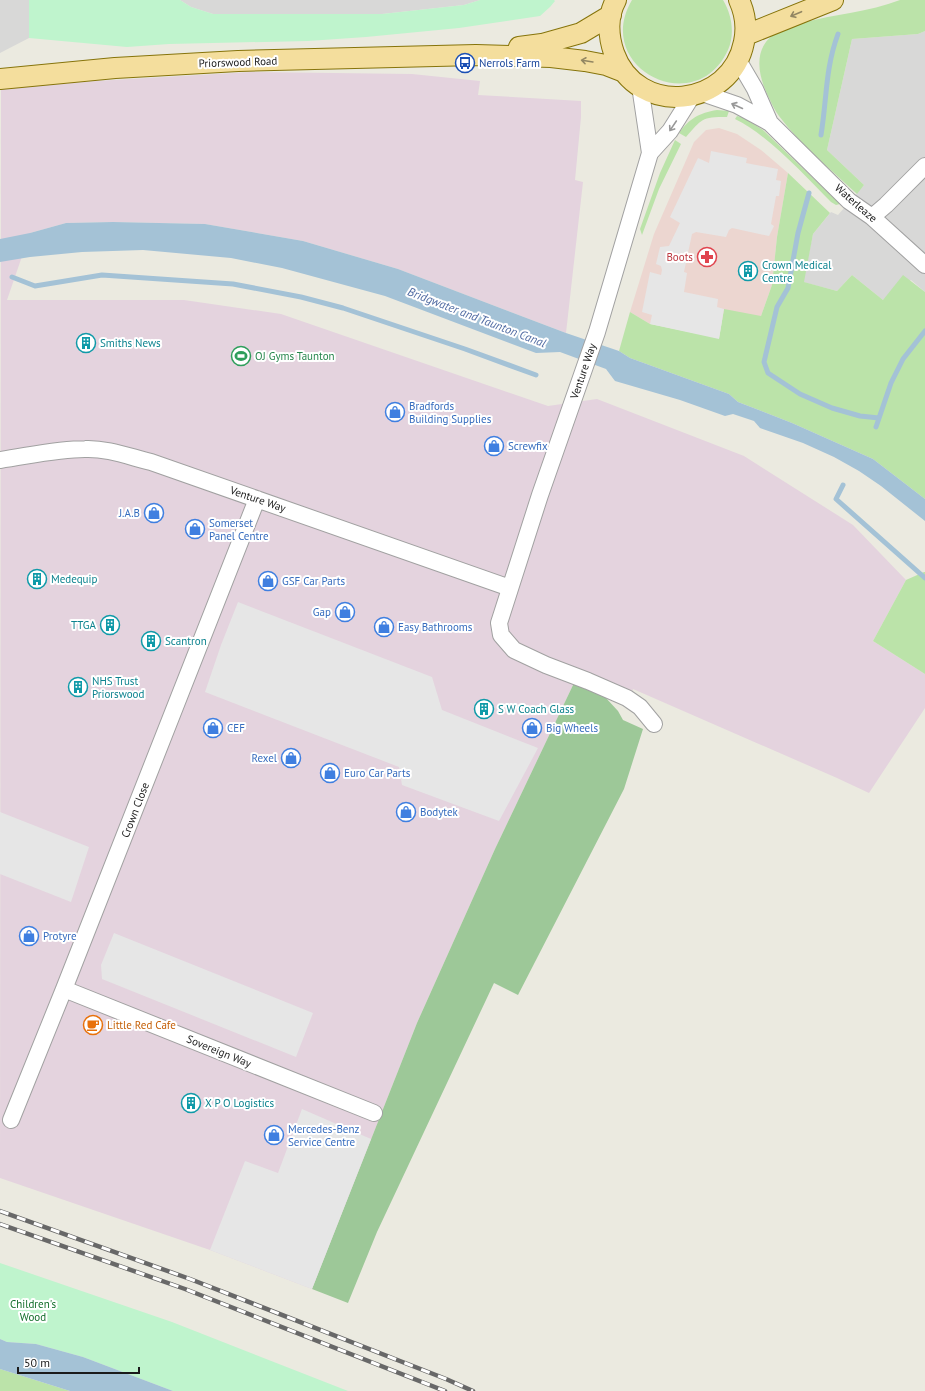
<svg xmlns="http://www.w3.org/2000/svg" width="925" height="1391" font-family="'PT Sans',sans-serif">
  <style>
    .residential { fill: #d8d8d7 }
    .commercial { fill: #ecd6d0 }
    .industrial { fill: #e4d3de }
    .grass { fill: #bbe3a9 }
    .forest { fill: #9dc898 }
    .park { fill: #bff4cd }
    .parking { fill: #e6e6e6 }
    .water { fill: #a4c2d6 }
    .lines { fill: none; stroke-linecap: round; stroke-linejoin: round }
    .stream { stroke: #a4c2d6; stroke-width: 5 }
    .minor-casing { stroke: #a1a1a1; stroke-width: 18 }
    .major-casing { stroke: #86740b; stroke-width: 22 }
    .minor { stroke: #fff; stroke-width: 16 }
    .major { stroke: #f4de9d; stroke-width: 20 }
    .rail-casing { stroke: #686868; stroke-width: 4.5 }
    .rail { stroke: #fff; stroke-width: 3; stroke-dasharray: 9; stroke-linecap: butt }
    .oneway { stroke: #928662 }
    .oneway2 { stroke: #989898 }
    .labels { text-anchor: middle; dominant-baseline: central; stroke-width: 4; stroke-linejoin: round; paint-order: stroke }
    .street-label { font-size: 11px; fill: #1a1a1a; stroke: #fff }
    .transit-label { font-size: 11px; fill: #164399; stroke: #fff; text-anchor: start }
    .health-label { font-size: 11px; fill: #be3a42; stroke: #fff; text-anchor: end }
    .culture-label { font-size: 11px; fill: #0d838f; stroke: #fff; text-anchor: start }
    .leisure-label { font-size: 11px; fill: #27864d; stroke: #fff; text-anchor: start }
    .shop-label { font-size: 11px; fill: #366cbe; stroke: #fff; text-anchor: start }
    .food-label { font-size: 11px; fill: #c56008; stroke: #fff; text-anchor: start }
    .park-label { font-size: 11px; fill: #136e2b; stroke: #fff }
    .water-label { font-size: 12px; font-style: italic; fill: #4f6aa2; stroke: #fff }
  </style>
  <rect width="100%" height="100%" fill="#ebeae0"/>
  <path class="residential" d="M0,0H29V38L0,53Z
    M180,0H480L464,5L382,14H213L191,7Z
    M925,31V292L911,280L883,300L852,275L837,291L803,282L813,234L831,212L838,215L864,185L827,150L852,39L918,34Z"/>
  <path class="commercial" d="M719,128L737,134L761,150L788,173L777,237L772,285L761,316L650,324L630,312L654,234L694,142L706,130Z"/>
  <path class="industrial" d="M250,72L412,74L480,81L478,95L581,101V117L575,180L583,182L566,333L398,269L303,241L205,224L113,222L66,223L30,233L7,300H184L281,314L548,406L597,399L744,456L853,525L906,580L873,641L925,674V708L869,793L837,778L633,689L626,707L605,697L574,683L495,849L417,1023L312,1289L210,1250L0,1178L1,89L96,81Z"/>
  <path class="grass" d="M632,0H723C732,15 735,34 728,50C695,121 592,67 632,0Z
    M900,0H925V31L918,34L852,39L827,150L864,185L857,194C830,169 801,145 779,116C775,111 772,104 769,98C757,74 752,46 779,31C786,27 795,26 802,23C834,14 869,12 900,0Z
    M717,110L729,111L727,117C701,117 702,119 686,137L679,133C690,118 699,113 717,110Z
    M737,116L744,118L763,130L840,204L836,205L831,202C804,175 768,135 735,119Z
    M675,140L681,144L659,189L642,235L640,229L660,173Z
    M788,173L830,213L813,234L804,282L837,291L852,275L883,300L903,275L925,292V499L873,459L792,423L738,402L729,394L630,358L619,351L630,312L650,324L719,338L724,309L761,316L772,285L777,237Z
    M924,572H925V674L873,641L906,580Z
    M0,1369L70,1391H0Z"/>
  <path class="forest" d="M574,683L605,697L618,711L623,720L643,729L624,789L518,995L494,983L377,1232L348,1303L312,1289L417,1023L495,849Z"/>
  <path class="park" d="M29,0H180L191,7L213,14H382L464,5L480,0H554L555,1L550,7L540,16L459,28L366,37L308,41L169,44L127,47L29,38Z
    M0,1263L172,1322L348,1391H173L83,1357L36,1344L7,1342L0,1339Z"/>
  <path class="parking" d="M711,151L747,158L746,163L778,169L776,180L781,181L779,196H776L771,224L774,226L769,236L732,228L729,230L726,237L696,232L692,234L684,272L687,273L684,292L718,299L717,307L724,309L719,339L650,324L652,315L642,312L650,272L661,275L662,270L661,266L656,264L660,247L669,246L680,223L670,217L698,158L709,163Z
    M238,602L432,677L442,710L538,748L499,821L402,785L399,767L205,692L221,645Z
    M0,812L89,847L71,902L0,874Z
    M114,933L313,1013L296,1057L102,979L101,965Z
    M302,1109L371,1139L312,1289L210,1250L245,1161L278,1173Z"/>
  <path class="water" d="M113,222L205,224L303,241L398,269L566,333L619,351L630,358L729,394L738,402L792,423L873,459L925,499V521L881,486L859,471L834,457L803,443L760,428L754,421L733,414L725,416L680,400L615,381L606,369L560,352L536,353L385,296L282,268L231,258L143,250L82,252L30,257L0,262V239L30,233L66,223Z
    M0,1339L7,1342L36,1344L83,1357L173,1391H70L0,1369Z"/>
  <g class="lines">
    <path class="stream" d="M821,135C827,99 825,69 838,34
      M809,193L798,233L788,288L777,307L764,362L768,373L800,394L832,408L860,416L879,418
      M12,277L35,286L102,275L233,284L301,297L343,308L465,349L536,375
      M876,427L891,383L903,359L925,331
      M843,485L836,499L925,578"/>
    <defs>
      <path id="minor" d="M738,60L755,89L770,123
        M640,86L650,153
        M702,93L737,105L770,123L849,201L872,217L925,265
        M872,217L886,205L925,166
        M0,460C28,456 57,449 85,449C107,448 130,457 151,462L510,588
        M654,724L640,707L627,698L588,681L546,665L514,650L501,635L499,623L540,495L597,332L650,153L670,131L692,96
        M64,989L374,1113
        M11,1120L64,989L257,499"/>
      <path id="major" d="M616,0C607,16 608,36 614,53C637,118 731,108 744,42C747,28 745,13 739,0
        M746,35L833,0
        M519,47L542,44L581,33L611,15
        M0,79L115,68L238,61L476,55L551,57L585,61L606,65L624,72"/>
    </defs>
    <use href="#minor" class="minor-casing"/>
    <use href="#major" class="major-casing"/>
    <use href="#minor" class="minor"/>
    <use href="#major" class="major"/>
    <defs>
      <path id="rail" d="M0,1211L190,1279L446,1379L473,1391
        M0,1224L185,1289L445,1391"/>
    </defs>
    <use href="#rail" class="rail-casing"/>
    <use href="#rail" class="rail"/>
  </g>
  <defs><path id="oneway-shaft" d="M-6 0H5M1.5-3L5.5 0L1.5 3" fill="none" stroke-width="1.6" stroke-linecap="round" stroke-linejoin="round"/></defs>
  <g class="oneway">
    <use href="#oneway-shaft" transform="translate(796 14) rotate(157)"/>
    <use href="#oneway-shaft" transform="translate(587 61) rotate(-171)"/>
  </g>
  <g class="oneway2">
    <use href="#oneway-shaft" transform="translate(737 106) rotate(-156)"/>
    <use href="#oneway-shaft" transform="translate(673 126) rotate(124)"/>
  </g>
  <defs>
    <symbol id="bus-ring" viewBox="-11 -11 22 22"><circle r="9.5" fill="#fff" stroke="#1a4fb4" stroke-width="1.5"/><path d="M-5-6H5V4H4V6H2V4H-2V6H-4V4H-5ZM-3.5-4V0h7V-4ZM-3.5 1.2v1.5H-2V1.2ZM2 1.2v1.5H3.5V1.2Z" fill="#1a4fb4"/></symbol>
    <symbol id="pharmacy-ring" viewBox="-11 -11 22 22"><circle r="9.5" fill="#fff" stroke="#e0444e" stroke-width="1.5"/><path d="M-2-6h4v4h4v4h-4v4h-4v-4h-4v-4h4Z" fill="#e0444e"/></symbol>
    <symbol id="building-ring" viewBox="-11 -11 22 22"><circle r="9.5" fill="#fff" stroke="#0f9aa8" stroke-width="1.5"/><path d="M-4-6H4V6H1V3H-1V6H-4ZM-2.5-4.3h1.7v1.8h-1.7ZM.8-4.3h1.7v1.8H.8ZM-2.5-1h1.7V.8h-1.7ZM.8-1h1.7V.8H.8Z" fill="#0f9aa8"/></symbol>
    <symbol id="stadium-ring" viewBox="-11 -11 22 22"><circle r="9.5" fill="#fff" stroke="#2e9e5b" stroke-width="1.5"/><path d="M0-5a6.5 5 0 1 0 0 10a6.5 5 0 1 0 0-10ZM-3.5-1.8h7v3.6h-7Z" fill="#2e9e5b"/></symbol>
    <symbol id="shop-ring" viewBox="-11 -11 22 22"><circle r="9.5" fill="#fff" stroke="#3f7fe0" stroke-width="1.5"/><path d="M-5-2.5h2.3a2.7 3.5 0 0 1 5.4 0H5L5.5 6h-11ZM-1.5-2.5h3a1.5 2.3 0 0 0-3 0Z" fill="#3f7fe0"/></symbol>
    <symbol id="cafe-ring" viewBox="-11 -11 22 22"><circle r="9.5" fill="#fff" stroke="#e8710a" stroke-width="1.5"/><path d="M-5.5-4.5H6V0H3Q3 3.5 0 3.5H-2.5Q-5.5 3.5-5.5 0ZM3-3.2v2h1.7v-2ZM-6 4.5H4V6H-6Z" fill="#e8710a"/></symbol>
  </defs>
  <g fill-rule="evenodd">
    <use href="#bus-ring" x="454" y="52" width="22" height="22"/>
    <use href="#pharmacy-ring" x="696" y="246" width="22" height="22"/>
    <use href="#building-ring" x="737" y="260" width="22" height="22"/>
    <use href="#building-ring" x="75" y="332" width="22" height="22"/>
    <use href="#stadium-ring" x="230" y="345" width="22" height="22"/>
    <use href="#shop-ring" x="384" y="401" width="22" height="22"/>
    <use href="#shop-ring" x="483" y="435" width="22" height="22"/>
    <use href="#shop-ring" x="143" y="502" width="22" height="22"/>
    <use href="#shop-ring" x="184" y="518" width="22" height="22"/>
    <use href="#building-ring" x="26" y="568" width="22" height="22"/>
    <use href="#shop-ring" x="257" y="570" width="22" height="22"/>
    <use href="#shop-ring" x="334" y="601" width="22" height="22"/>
    <use href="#building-ring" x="99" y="614" width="22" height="22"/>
    <use href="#shop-ring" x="373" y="616" width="22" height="22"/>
    <use href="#building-ring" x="140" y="630" width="22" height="22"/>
    <use href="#building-ring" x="67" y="676" width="22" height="22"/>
    <use href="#building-ring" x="473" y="698" width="22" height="22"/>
    <use href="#shop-ring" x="202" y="717" width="22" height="22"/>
    <use href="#shop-ring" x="521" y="717" width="22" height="22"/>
    <use href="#shop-ring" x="280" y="747" width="22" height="22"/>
    <use href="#shop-ring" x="319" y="762" width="22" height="22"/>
    <use href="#shop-ring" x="395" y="801" width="22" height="22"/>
    <use href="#shop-ring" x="18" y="925" width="22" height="22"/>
    <use href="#cafe-ring" x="82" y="1014" width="22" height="22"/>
    <use href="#building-ring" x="180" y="1092" width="22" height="22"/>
    <use href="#shop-ring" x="263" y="1124" width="22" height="22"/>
  </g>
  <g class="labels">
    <g class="street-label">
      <text transform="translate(238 62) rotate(-2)">Priorswood Road</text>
      <text transform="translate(856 203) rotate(41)">Waterleaze</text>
      <text transform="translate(583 371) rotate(-71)">Venture Way</text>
      <text transform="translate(258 499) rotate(19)">Venture Way</text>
      <text transform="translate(135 810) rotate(-69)">Crown Close</text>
      <text transform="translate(219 1051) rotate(22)">Sovereign Way</text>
    </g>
    <g class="transit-label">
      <text x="479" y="63">Nerrols Farm</text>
    </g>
    <g class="health-label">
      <text x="693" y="257">Boots</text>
    </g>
    <g class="culture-label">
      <text x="762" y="265">Crown Medical<tspan x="762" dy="13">Centre</tspan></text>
      <text x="100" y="343">Smiths News</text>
      <text x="51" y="579">Medequip</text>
      <text x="96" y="625" text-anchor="end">TTGA</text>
      <text x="165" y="641">Scantron</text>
      <text x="92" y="681">NHS Trust<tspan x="92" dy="13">Priorswood</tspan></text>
      <text x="498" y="709">S W Coach Glass</text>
      <text x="205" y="1103">X P O Logistics</text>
    </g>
    <g class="leisure-label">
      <text x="255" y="356">OJ Gyms Taunton</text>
    </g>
    <g class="shop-label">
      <text x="409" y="406">Bradfords<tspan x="409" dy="13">Building Supplies</tspan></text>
      <text x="508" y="446">Screwfix</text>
      <text x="140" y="513" text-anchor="end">J.A.B</text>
      <text x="209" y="523">Somerset<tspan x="209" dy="13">Panel Centre</tspan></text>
      <text x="282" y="581">GSF Car Parts</text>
      <text x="331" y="612" text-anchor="end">Gap</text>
      <text x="398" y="627">Easy Bathrooms</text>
      <text x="227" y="728">CEF</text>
      <text x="546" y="728">Big Wheels</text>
      <text x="277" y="758" text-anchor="end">Rexel</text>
      <text x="344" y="773">Euro Car Parts</text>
      <text x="420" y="812">Bodytek</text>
      <text x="43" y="936">Protyre</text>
      <text x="288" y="1129">Mercedes-Benz<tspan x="288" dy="13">Service Centre</tspan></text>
    </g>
    <g class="food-label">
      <text x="107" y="1025">Little Red Cafe</text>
    </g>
    <g class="park-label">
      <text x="33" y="1304">Children's<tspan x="33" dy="13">Wood</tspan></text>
    </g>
    <g class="water-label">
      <text transform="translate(477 317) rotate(21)">Bridgwater and Taunton Canal</text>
    </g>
  </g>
  <path d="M18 1367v6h121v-6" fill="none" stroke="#1a1a1a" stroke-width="2"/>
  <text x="24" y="1367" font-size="12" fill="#1a1a1a" stroke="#ffffff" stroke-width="3" paint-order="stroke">50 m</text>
</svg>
